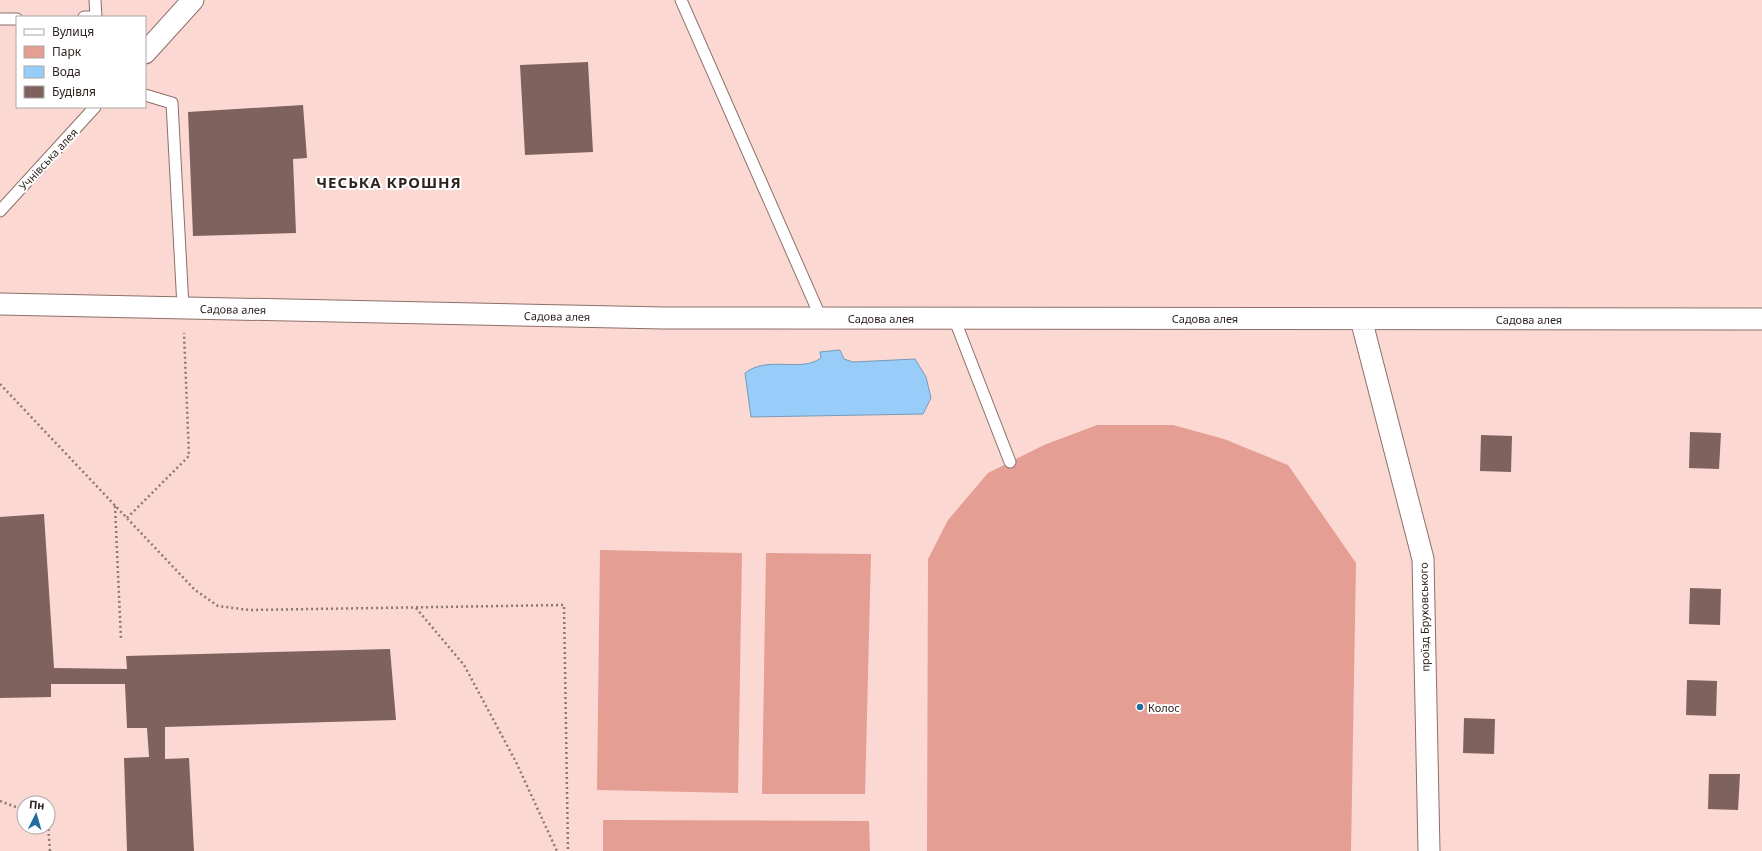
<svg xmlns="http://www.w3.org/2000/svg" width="1762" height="851" font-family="'Noto Sans',sans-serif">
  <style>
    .green { fill: #e59e93 }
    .water { fill: #97cdf8; stroke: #789ab8 }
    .building { fill: #7f625d }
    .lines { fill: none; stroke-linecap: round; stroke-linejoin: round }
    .lane-casing { stroke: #8d6f6a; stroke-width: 13 }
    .street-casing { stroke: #8d6f6a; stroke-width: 23 }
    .path { stroke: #8d7773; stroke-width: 2.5; stroke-dasharray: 2 3; stroke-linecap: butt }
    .lane { stroke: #fff; stroke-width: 11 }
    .street { stroke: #fff; stroke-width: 21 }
    .poi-dot { fill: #226da0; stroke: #fff; stroke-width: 1.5 }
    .labels { text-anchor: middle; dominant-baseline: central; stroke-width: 4; stroke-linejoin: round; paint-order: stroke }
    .street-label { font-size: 11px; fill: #2f2321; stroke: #fff }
    .poi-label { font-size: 11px; fill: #2f2321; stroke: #fff; text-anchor: start }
    .district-label { font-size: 15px; font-weight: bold; letter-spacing: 1px; fill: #2f2321; stroke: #fff }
  </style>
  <rect width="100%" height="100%" fill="#fbd8d2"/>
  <path class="green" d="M1097,425H1173L1224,439L1288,465L1356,563L1351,851H927L928,559L948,520L988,473L1044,445Z
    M600,550L742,553L738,793L597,790Z
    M766,553L871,554L865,794H762Z
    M603,820L869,821L870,851H603Z"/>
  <path class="water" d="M840,350L844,359L853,362L915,359L926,377L931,398L923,414L751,417L745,373C768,355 801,373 821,358L820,352Z"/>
  <path class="building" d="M588,62L593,152L525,155L520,65Z
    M303,105L307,158L293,159L296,233L193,236L188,112Z
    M1690,432L1721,433L1719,469L1689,468Z
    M1481,435L1512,436L1511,472L1480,471Z
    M44,514L54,668L127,669L126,656L390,649L396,720L165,727V759L189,758L194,851H127L124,758L149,757L147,728H127L125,684H51V697L0,698V517Z
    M1690,588L1721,589L1720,625L1689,624Z
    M1687,680L1717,681L1716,716L1686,715Z
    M1464,718L1495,719L1494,754L1463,753Z
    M1709,774H1740L1738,810L1708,809Z"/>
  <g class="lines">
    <defs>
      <path id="lane" d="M95,0L96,17
        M681,0L821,318
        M84,17H96
        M0,19H17
        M145,95L172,103L183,307
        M0,211L95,107
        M954,318L1010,462"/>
      <path id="street" d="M145,53L193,0
        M0,304L664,318L1762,319
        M1361,319L1423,559L1429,851"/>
    </defs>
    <use href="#lane" class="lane-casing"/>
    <use href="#street" class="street-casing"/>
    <path class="path" d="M0,384L195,590L218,606L250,610L564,605L568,851
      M115,506L121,640
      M127,518L189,456L184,333
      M416,608L464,665L516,762L557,851
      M0,801L24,810
      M48,824L50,851"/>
    <use href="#lane" class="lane"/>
    <use href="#street" class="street"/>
  </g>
  <circle class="poi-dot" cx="1140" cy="707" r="4"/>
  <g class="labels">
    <g class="street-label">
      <text transform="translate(48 159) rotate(-47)">Учнівська алея</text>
      <text transform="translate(233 309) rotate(1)">Садова алея</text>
      <text transform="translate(557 316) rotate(1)">Садова алея</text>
      <text x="881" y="318">Садова алея</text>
      <text x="1205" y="318">Садова алея</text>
      <text x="1529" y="319">Садова алея</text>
      <text transform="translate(1424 617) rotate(-91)">проїзд Бруховського</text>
    </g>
    <g class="poi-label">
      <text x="1148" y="707">Колос</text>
    </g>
    <g class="district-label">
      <text x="389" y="182">ЧЕСЬКА КРОШНЯ</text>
    </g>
  </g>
  <rect x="16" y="16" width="130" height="92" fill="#ffffff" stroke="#aca7a6"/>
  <rect x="24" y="29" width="20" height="6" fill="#ffffff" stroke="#aca7a6"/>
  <text x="52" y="36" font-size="12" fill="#2f2321">Вулиця</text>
  <rect x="24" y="46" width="20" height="12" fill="#e59e93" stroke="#aca7a6"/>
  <text x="52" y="56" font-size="12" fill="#2f2321">Парк</text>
  <rect x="24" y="66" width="20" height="12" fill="#97cdf8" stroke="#aca7a6"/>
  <text x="52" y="76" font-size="12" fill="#2f2321">Вода</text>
  <rect x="24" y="86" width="20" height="12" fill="#7f625d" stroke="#aca7a6"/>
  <text x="52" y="96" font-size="12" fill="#2f2321">Будівля</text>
  <g transform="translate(36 815) rotate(5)"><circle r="19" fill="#ffffff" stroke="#aca7a6"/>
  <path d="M0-3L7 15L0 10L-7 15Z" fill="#226da0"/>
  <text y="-6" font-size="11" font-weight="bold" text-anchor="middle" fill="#2f2321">Пн</text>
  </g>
</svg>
